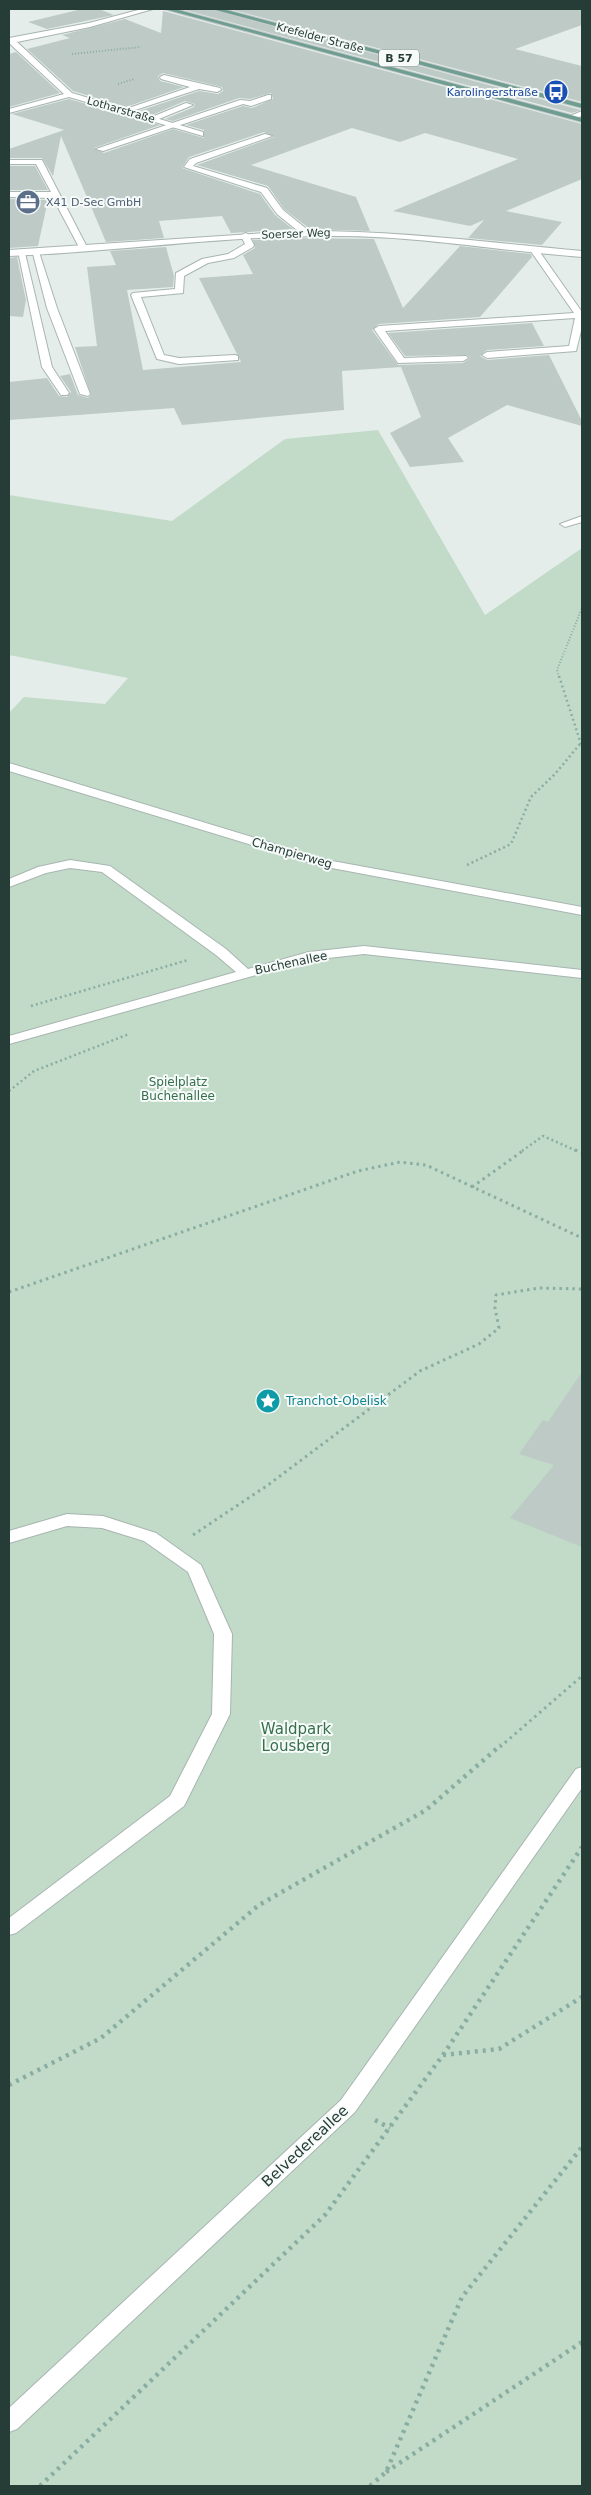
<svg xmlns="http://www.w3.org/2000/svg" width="591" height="2495" font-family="'DejaVu Sans',sans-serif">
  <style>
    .green { fill: #c1dbc8 }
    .building { fill: #becac6 }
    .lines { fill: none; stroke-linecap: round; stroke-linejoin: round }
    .service-casing { stroke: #a8b5b1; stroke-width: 2 }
    .minor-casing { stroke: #a8b5b1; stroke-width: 2 }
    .tertiary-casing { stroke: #a8b5b1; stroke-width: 2 }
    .primary-casing { stroke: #c2c9c7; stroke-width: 2 }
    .path-far3 { stroke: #8aada2; stroke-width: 2; stroke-dasharray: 1 2; stroke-linecap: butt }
    .path-far2 { stroke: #8aada2; stroke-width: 2.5; stroke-dasharray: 2 3; stroke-linecap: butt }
    .path-far1 { stroke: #8aada2; stroke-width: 3; stroke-dasharray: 2.5 4; stroke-linecap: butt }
    .path { stroke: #8aada2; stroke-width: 4.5; stroke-dasharray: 3 5; stroke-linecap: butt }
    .service { fill: #fff; fill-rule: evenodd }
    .minor { fill: #fff; fill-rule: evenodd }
    .tertiary { fill: #fff; fill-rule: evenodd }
    .primary { fill: #6f9d92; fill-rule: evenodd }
    .labels { text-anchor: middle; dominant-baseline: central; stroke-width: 4; stroke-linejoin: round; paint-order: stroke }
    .far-street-label { font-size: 11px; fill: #263d37; stroke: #f6faf8 }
    .shield { fill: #f6faf8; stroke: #647671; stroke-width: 1 }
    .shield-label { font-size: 11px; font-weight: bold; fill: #263d37 }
    .far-transit-label { font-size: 11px; fill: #164399; stroke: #f6faf8; text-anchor: end }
    .far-service-label { font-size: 11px; fill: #4e5e75; stroke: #f6faf8; text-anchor: start }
    .street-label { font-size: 12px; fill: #263d37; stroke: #f6faf8 }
    .park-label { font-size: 12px; fill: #356f4c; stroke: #f6faf8 }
    .culture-label { font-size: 12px; fill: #0d838f; stroke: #f6faf8; text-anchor: start }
    .near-park-label { font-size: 15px; fill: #356f4c; stroke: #f6faf8 }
    .near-street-label { font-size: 15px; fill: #263d37; stroke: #f6faf8 }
  </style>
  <rect width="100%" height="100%" fill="#e5edea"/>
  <path class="green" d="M378,430L485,615L582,548V2486H9V713L24,697L105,704L128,678L9,655V495L172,521L285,439Z"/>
  <path class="building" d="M82,9H99L114,15L47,29L28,22Z
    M181,9H210L581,110L572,113Z
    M229,9H582V25L515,49L582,66V102Z
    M163,11L582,124V179L506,211L562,222L542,245L468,238L484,220L470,226L393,211L518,159L425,133L400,142L352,128L251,165L356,197L370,231L310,229L284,209L268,186L197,165L274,137L264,132L189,157L182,168L260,194L275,215L293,229L231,233L222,216L159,221L164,238L106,242L61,136L53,176L42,158H9V149L64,130L12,114L69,99L160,125L94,148L104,153L173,129L204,138V130L186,125L243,106L252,108L273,99L271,93L250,99L239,98L173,121L165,119L194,107L195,104L185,101L152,115L139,111L199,91L218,94L223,91L222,87L163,73L158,76L160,81L184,87L126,107L73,91L27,49L70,38L62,35L125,19L161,33Z
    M16,52L60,93L9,107V54Z
    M9,166H35L48,190H9Z
    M9,199L48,200L38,246L9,248Z
    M296,238L374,239L403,308L460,246L531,254L532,257L480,317L379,324L372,330L398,365L463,363L470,358L467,355L405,356L388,333L532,323L544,346L487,350L480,356L487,360L549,355L582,421V426L507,405L448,438L464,462L410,467L390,433L421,417L401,367L342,371L344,410L182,425L174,408L9,420V382L47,378L59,396L67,397L71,392L60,376L70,374L78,395L88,398L91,395L75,347L97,346L87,267L116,265L110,251L166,247L174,276L173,287L127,290L143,370L241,362L199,278L253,274L243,255L255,248L253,240Z
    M17,257L26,300L23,317L9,316V258Z
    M582,1372V1547L510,1518L554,1465L519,1454L543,1420L548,1422Z"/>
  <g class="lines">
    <defs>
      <path id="service" d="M164,75L220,88L221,90L217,92L199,89L123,114V110L190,87L161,79L160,77Z
        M268,95H271V99L251,106L243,104L103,151L96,149L240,100L250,101Z
        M186,103L193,105L154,121L147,119Z
        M265,134L272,136L196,163L193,166L267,188L283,210L309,231V235H303L277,214L261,192L184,167L190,159Z
        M9,160H42L88,249L87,251L80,249L53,198L9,197V192H51L36,164H9Z
        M245,233L248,234L254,245L253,247L234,258L208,263L184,276L183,293L141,297L164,355L179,358L235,355L238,356V360L179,364L157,359L131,295L133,293L175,289L176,273L202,259L228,254L245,244L241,236Z
        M534,247L537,248L582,312V327L576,351L487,358L482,355L487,352L569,346L575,318L385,331L404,358L466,356L468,358L463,361L398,363L374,329L379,326L574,313L530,250Z
        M32,250L39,252L57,308L90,394L88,396L80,394L47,308Z
        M18,251L25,253L52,367L69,393L67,395H61L42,367Z
        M9,763L327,860L582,907V915L321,866L9,771Z
        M70,860L110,866L226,949L248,969L309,952L364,946L582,970V978L364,954L310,960L9,1044V1036L236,972L216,955L102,872L70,868L46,873L9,887V879L38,867Z"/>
      <path id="minor" d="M142,9H153L90,27L17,42L72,93L203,132V136L69,97L9,113V109L64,94L9,43V38L89,23Z
        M582,111V116L572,119L568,117Z
        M582,516V522L565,527L560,524Z
        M67,1514L103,1516L156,1533L201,1565L232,1634L230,1714L184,1806L16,1933L9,1935V1918L170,1796L212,1714L214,1634L188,1572L144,1541L102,1528L67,1526L9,1543V1531Z
        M582,1767V1788L355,2112L17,2429L9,2432V2408L341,2100L576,1769Z"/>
      <path id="tertiary" d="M296,231C392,230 486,242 582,251V257C500,251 420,236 337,236C227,235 118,252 9,256V250Z"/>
      <path id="primary" d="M164,9H175L582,118V122Z
        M212,9H223L582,104V108Z"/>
    </defs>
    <use href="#service" class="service-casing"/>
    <use href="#minor" class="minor-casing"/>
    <use href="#tertiary" class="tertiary-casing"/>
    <use href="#primary" class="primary-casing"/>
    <path class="path-far3" d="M72,54L141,47
      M118,84L134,79
      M559,677L557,670L582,608"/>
    <path class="path-far2" d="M559,676L581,744
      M467,865L511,844L531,797L555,774L580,744
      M31,1006L188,960
      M9,1091L34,1071L129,1034
      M522,1151L543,1136L577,1151"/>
    <path class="path-far1" d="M575,1150L582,1153
      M472,1187L524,1150
      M9,1292L358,1171L400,1162L426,1165L582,1238
      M193,1535L268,1485L420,1371L479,1344L499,1328L495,1308L496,1295L539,1288L582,1289
      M500,1747L582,1676"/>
    <path class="path" d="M443,2055L499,2049L582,1997
      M9,2085L101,2038L259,1905L426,1810L501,1745
      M375,2120L390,2128
      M386,2472L582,2342
      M40,2486L325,2215L443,2055L582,1847
      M370,2486L386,2472L462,2297L582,2147"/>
    <use href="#service" class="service"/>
    <use href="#minor" class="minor"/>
    <use href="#tertiary" class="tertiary"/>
    <use href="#primary" class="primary"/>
  </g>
  <defs>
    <symbol id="bus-disc" viewBox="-11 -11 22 22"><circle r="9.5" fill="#1a4fb4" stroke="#f6faf8"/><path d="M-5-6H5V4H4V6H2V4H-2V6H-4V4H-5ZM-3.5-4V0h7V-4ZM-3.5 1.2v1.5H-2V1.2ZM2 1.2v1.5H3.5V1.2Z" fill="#fff"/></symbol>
    <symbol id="office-disc" viewBox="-11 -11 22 22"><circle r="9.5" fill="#5c6f8a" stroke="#f6faf8"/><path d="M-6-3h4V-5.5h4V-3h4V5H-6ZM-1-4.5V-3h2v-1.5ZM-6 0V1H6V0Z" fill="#fff"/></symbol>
    <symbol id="sight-disc" viewBox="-11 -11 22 22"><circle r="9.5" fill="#0f9aa8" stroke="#f6faf8"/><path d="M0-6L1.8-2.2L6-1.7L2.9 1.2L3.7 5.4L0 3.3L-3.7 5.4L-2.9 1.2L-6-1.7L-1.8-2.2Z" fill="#fff"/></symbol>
  </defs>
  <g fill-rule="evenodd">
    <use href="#bus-disc" x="542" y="78" width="28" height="28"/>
    <use href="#office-disc" x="14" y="188" width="28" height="28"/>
    <use href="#sight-disc" x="254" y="1387" width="28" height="28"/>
  </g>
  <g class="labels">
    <g class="far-street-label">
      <text transform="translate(320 38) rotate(15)">Krefelder Straße</text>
      <text transform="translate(121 110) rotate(16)">Lotharstraße</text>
      <text transform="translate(296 234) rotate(-2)">Soerser Weg</text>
    </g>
    <rect class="shield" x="379" y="49.5" width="40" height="17" rx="4"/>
    <g class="shield-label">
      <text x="399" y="58">B 57</text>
    </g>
    <g class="far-transit-label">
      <text x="538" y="92">Karolingerstraße</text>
    </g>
    <g class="far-service-label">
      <text x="46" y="202">X41 D-Sec GmbH</text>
    </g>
    <g class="street-label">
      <text transform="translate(292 853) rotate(16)">Champierweg</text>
      <text transform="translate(291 963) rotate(-12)">Buchenallee</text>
    </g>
    <g class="park-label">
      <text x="178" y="1082">Spielplatz<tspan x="178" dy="14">Buchenallee</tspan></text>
    </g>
    <g class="culture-label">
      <text x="286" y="1401">Tranchot-Obelisk</text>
    </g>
    <g class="near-park-label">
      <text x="296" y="1729">Waldpark<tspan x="296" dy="17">Lousberg</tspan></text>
    </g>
    <g class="near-street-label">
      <text transform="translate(305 2146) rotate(-43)">Belvedereallee</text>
    </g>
  </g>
  <rect width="591" height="2495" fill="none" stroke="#263d37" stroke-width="20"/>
</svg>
